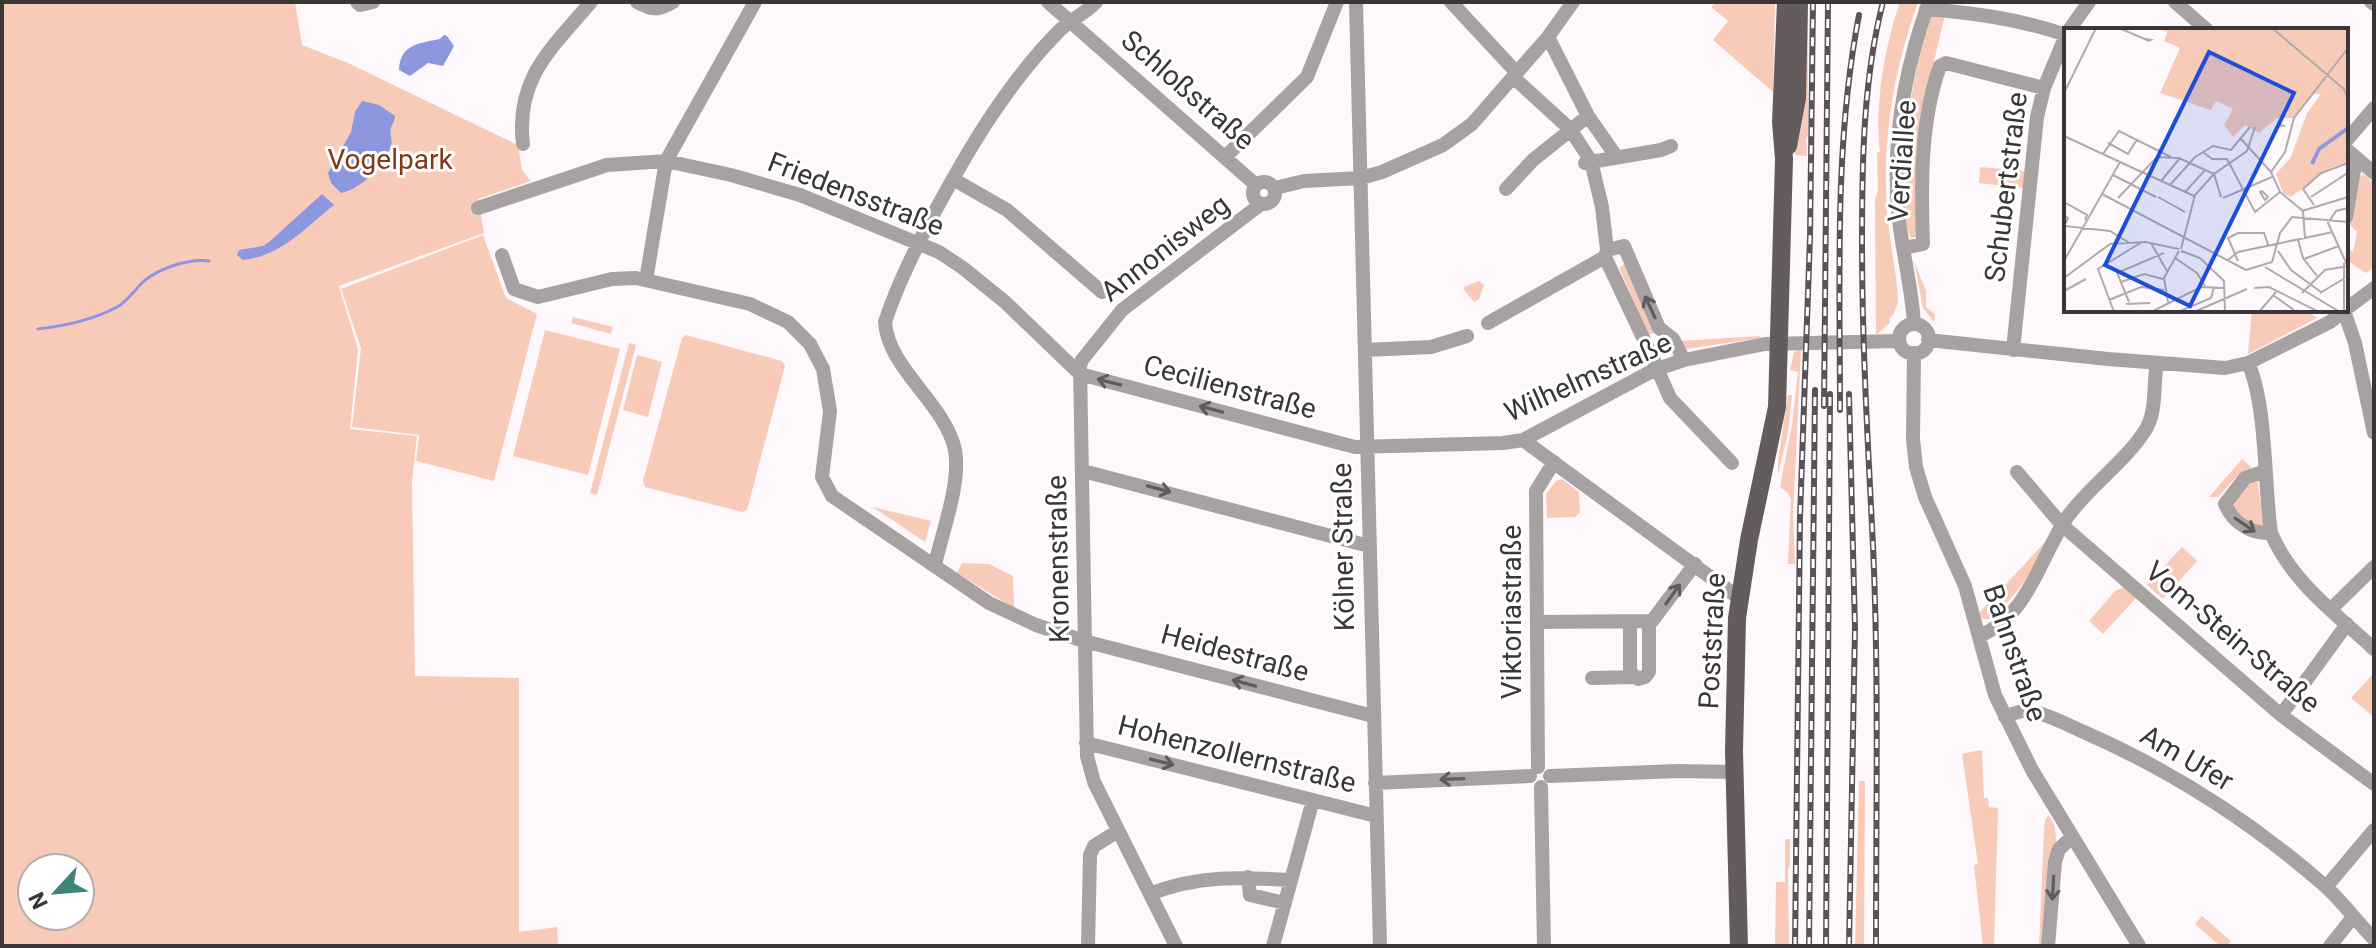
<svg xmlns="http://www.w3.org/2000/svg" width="2376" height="948" font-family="Roboto,sans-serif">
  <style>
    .green { fill: #f8cbb9; fill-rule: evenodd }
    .water { fill: #8c97df }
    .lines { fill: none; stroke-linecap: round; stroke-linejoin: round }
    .stream { stroke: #8c97df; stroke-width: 3 }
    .minor { stroke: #a7a2a2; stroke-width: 14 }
    .major { stroke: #645b5c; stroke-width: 18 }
    .rail-casing { stroke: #585356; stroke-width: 6 }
    .rail { stroke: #fff; stroke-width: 3; stroke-dasharray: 9; stroke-linecap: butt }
    .minor-bridge { stroke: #a7a2a2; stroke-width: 14 }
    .oneway { stroke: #605c5d }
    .labels { text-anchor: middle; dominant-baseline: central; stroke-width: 6; stroke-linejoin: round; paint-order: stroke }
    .street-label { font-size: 28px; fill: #3a3638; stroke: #fff }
    .park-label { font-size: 28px; fill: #7f3716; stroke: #fff }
    .inset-river { fill: none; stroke: #8c97df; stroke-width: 4 }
    .inset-road { fill: none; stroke: #b0aaad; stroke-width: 2 }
    .view { fill: #1d4ed8; fill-opacity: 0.15; stroke: #1d4ed8; stroke-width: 4 }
    .inset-edge { fill: none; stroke: #3a3638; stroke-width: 4 }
  </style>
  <rect width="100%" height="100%" fill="#fef7fb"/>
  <path class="green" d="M2,2H295L302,45L348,63L518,145L522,170L531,181L478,199L484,233L339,286L358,349L350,429L417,436L412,482L415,676L519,678V932L557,927L558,946H2ZM32,868H80V916H32Z
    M1716,2H1775L1773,92L1713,40L1728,21L1711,7Z
    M1803,2H1808V135L1806,139L1807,156L1795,155Z
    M1900,2H1918C1894,69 1882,138 1887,210C1889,241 1897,271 1898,302L1893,315L1889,318L1890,323L1876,335L1875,200L1878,190L1877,152H1880C1874,108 1885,44 1900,2Z
    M1933,14L1945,15L1926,95L1917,237L1911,238C1890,199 1914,55 1933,14Z
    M1980,167L2025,171L2023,188L1979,183Z
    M2363,174L2374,183V267L2366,273L2346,260V248L2353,252L2357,232L2349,224L2357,179Z
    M483,235L506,298L537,314L494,481L416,461L419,435L352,427L361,348L341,289Z
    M1914,261L1926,291V307L1935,314L1934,322L1923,308Z
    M1627,263L1656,332L1648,335L1619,267Z
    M1479,281L1484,285L1479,299L1474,302L1464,290V287Z
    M2252,310H2305L2317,318L2248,354Z
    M573,317L613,327L611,334L571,323Z
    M545,330L620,349L588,475L513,456Z
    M686,335L782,361L785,366L747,510L742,512L645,487L643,481L682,338Z
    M1759,336L1761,338L1686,349L1680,341Z
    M629,343L636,345L597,495L590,493Z
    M1801,349L1793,515L1795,564H1788L1791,500L1788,493L1780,487L1792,425L1798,372L1790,370L1794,352Z
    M637,355L662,362L648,417L623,410Z
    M1788,395H1792L1788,433L1778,475V460Z
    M2242,459L2252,468L2238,475L2218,497H2209Z
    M2257,476L2264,529L2260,530C2226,506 2223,502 2257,476Z
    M1562,479L1579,492L1580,513L1575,517L1547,518L1546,494L1556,481Z
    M873,507L931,521L925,542Z
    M2047,540C2033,572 2017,595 1991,619H1982L1979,613Z
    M2182,547L2197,561L2163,599L2147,585Z
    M962,563L989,564L1013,576L1014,608L957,573Z
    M2125,587L2137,597L2103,634L2089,621L2115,591Z
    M2374,673V717L2351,698Z
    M1980,750L1982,751L1984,798H1988L1989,807L1998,808L1994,946H1983L1974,865L1978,864L1962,754Z
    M1859,781H1865L1864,946H1855Z
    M2049,815L2055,827L2056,841L2049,862L2043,946H2039L2044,832L2045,820Z
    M1785,839H1790V866L1788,869L1789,946H1775L1776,882H1785Z
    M2202,916L2231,941L2229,943L2232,946H2220L2195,924Z"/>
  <path class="water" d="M444,35L447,36L454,46L443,66L428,63L410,76L399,70C400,44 420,43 440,39Z
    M362,101L379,105L395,116C395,120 393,123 391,127C389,133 393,140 391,146C384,166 361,189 341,193L331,183L328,173L351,132L355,112Z
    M322,194L334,205C305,228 281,256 243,260L237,255L239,250L263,246L269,242Z"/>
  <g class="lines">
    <path class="stream" d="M38,329C64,326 93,320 117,307C127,302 135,289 144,281C160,268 189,258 209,261"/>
    <path class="minor" d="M357,2L360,5L373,2
      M637,2C652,10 658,11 673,2
      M1048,2L1256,185
      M1356,2L1380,946
      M1451,2L1517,73
      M2175,2L2207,30
      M2371,2L2374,4
      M1926,9C1974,13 2020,19 2066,35
      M2069,30L2089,2
      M1548,37L1588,116L1616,156
      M1513,77L1570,129L1591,161L1602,207L1607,250L1605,257L1654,361
      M2346,141L2374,108
      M523,144C515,78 552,48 591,2
      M2346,149L2374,173
      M1225,157L1307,77L1337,2
      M1585,163L1661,150L1671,146
      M953,179L1007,210L1102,292
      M1253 193a11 11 0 1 1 22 0a11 11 0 1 1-22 0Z
      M1275,188L1304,181L1361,178L1382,172L1443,145L1472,124L1548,37L1573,2
      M1506,189L1533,160L1588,116
      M478,208L607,165L666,161L731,175L800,195L939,252L963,268L1005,302L1080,374
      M2346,217L2354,170L2359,161
      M1904,248L1923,244C1921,186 1920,121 1940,66L1946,63L2044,88
      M1607,250L1624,246L1659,328L1673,339L1684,360
      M502,255L514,289L538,297L612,279L636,278L750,304L788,322L810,344L823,369L830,411L822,477L832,496L989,603L1036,625L1084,641L1373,716
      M646,280L666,161L755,2
      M2346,309L2374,288
      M2344,311L2355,343L2374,433
      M1488,323L1605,257
      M1914,324C1912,289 1903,255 1899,220C1891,147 1904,71 1929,2
      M1899 339a15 15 0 1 1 30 0a15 15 0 1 1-30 0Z
      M1928,340L2108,359L2225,368L2248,363L2330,322L2345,310
      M1365,350L1431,347L1467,336
      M2013,350L2037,117L2044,88L2066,35
      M1914,353L1913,439L1916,467L1925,497L1965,586L1995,695L2032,770L2139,946
      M2248,363C2267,404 2264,485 2271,533C2292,582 2335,613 2374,649
      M1080,374L1355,447L1503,443L1523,440L1654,370L1684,360L1765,344L1899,341
      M1660,375L1670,398L1732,463
      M1523,440L1739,598
      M1083,471L1369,546
      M2265,471L2245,478L2225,504C2233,523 2251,534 2271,533
      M2017,472L2062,525L2281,715L2374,784
      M935,565C942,532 961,484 955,450C945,403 888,369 885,322C897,285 915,249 933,215C968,150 1006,85 1058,32C1069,20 1085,14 1096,2
      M2331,609L2374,567
      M1630,621V672L1638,679L1645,677L1649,672V621
      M1537,622L1652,621L1695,564
      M1979,636C2030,615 2040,556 2068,516C2090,486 2128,459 2146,429C2157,411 2153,383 2157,363
      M1592,678L1634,677
      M2281,715L2347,624
      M2005,717C2012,714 2020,710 2028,711C2048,714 2068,725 2086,733C2172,771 2253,823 2324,885C2342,901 2357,922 2374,939
      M1086,743L1376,816
      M1538,767L1536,491L1554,462
      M1550,776L1678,771L1735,772
      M1375,783L1530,776
      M1541,787L1544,946
      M1248,877L1250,895L1285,903
      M2326,887L2374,830
      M1150,894C1197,875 1241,877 1290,880
      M1088,946L1090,855L1094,846L1118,831
      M1176,946L1094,782L1087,756L1080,366L1082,360L1122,310L1261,204
      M1273,946L1313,800
      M2048,946L2055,862L2059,849L2072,837
      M2330,946L2353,917"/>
    <path class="major" d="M1788,146L1797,98L1799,2
      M1739,946L1734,751L1737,618L1749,540L1777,407L1784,159L1781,122L1786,2"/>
    <defs>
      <path id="rail" d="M1824,406L1828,2
        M1840,410C1840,279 1834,144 1859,15
        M1795,946L1800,517L1810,237L1813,2
        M1809,946L1815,390
        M1826,946L1830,394
        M1849,946L1855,628L1849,394
        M1876,946C1876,813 1879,679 1873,546C1868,445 1862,344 1862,243C1862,162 1863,80 1883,2"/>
    </defs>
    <use href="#rail" class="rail-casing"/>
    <use href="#rail" class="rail"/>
    <path class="minor-bridge" d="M1654,361L1660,375"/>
  </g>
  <defs><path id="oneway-shaft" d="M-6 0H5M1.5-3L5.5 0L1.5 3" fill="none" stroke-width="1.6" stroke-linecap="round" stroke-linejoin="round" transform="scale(2)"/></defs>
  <g class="oneway">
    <use href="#oneway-shaft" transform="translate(1650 307) rotate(-115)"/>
    <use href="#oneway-shaft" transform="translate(1109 382) rotate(-166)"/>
    <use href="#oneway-shaft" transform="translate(1211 409) rotate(-165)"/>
    <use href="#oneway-shaft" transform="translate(1159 489) rotate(15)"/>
    <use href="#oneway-shaft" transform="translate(2245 525) rotate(34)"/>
    <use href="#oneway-shaft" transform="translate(1673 594) rotate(-54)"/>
    <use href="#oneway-shaft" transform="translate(1244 683) rotate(-165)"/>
    <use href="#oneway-shaft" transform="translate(1162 762) rotate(14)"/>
    <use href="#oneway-shaft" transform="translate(1452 779) rotate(178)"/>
    <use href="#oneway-shaft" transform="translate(2053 888) rotate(93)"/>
  </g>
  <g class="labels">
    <g class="street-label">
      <text transform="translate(1188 90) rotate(41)">Schloßstraße</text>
      <text transform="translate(1902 161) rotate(-86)">Verdiallee</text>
      <text transform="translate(2006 187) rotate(-83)">Schubertstraße</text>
      <text transform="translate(856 194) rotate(21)">Friedensstraße</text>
      <text transform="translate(1165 248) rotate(-38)">Annonisweg</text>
      <text transform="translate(1588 377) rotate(-24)">Wilhelmstraße</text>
      <text transform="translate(1230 387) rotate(15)">Cecilienstraße</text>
      <text transform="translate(1343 547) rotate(-91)">Kölner Straße</text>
      <text transform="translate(1058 559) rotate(-91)">Kronenstraße</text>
      <text transform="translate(1511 612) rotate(-90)">Viktoriastraße</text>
      <text transform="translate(2233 637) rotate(40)">Vom-Stein-Straße</text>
      <text transform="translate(1712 641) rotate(-87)">Poststraße</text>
      <text transform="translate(1235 653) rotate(15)">Heidestraße</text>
      <text transform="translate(2015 653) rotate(71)">Bahnstraße</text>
      <text transform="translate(1237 754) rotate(14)">Hohenzollernstraße</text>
      <text transform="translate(2187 758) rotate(30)">Am Ufer</text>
    </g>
    <g class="park-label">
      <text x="390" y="159">Vogelpark</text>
    </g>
  </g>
  <g transform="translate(2064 28)">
    <rect width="284" height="284" fill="#fef7fb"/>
    <path d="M94,0H284V134L266,140L227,169L219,165L212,146L227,129L243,85L257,66H250L229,90H213L195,105L181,97L169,109L160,97L169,81L152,73L147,82L96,65L116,20L100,13L103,4Z" fill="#f8cbb9"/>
    <path class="inset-river" d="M248,136L255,121L284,100"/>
    <path class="inset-road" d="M55,0L85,13L87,12L82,11M208,0L280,61L284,71M0,65L32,0M0,108L56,134L38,166L182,242M177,111L207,144M44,115L64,126L73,111M139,124L148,131H163L191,184L216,164M39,126L55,103L107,129M197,133L214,97L221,98M56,134L130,168M150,146L157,169M49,147L92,169M97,153L116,130M106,157L131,129L149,118L167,122L186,99M198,163L204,169L201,172L196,164ZM121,164L141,142M94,169L121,184M247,169L282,146M54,170L93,129L115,130L150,146M159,170L208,149M0,174L23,187L21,192M250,177L239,161L257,145L284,135M284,180L272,183L264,195L284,239M238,183L284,169M0,187L4,190L0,198L46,203L64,214M241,210L239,183L216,164L207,144L221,124L230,90L284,20M234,212L239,230L253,248M87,215L103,243M117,221L131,167L150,146L183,123L191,99M117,223L136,230L160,253L161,284M214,223L227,242L257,264M111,230L133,245L141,258M240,231L275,218M164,232L174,224L269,204M0,233L38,166M174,233L164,210L174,205H200L205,219M280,235V284M201,239L276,284M52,242L65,274M182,242L208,234L216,205L228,189L284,194M53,245L100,225M0,250L46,216L81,214L115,221M57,254L80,246L99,251M190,260L205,259L255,284M0,263L22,251M238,265L261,242L284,238M256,265L281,250M209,267L230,282M45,272L77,259L100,262M104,274L100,250L115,223M62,276L86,275M50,284L34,241L78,214M87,284L137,259L161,260M114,284L147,270L150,259M130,284L183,261M195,284L212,264"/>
    <path class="view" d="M145,24L230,65L126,278L41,237Z"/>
    <rect width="284" height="284" class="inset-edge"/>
  </g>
  <rect width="2376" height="948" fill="none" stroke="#3a3638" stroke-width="8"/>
  <g transform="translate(56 892) rotate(244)"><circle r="38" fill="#ffffff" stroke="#b0afaf" stroke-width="2"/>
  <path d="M0-6L14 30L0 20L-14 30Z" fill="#3f8479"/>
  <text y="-12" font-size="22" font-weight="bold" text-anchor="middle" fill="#3a3638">N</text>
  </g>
</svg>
